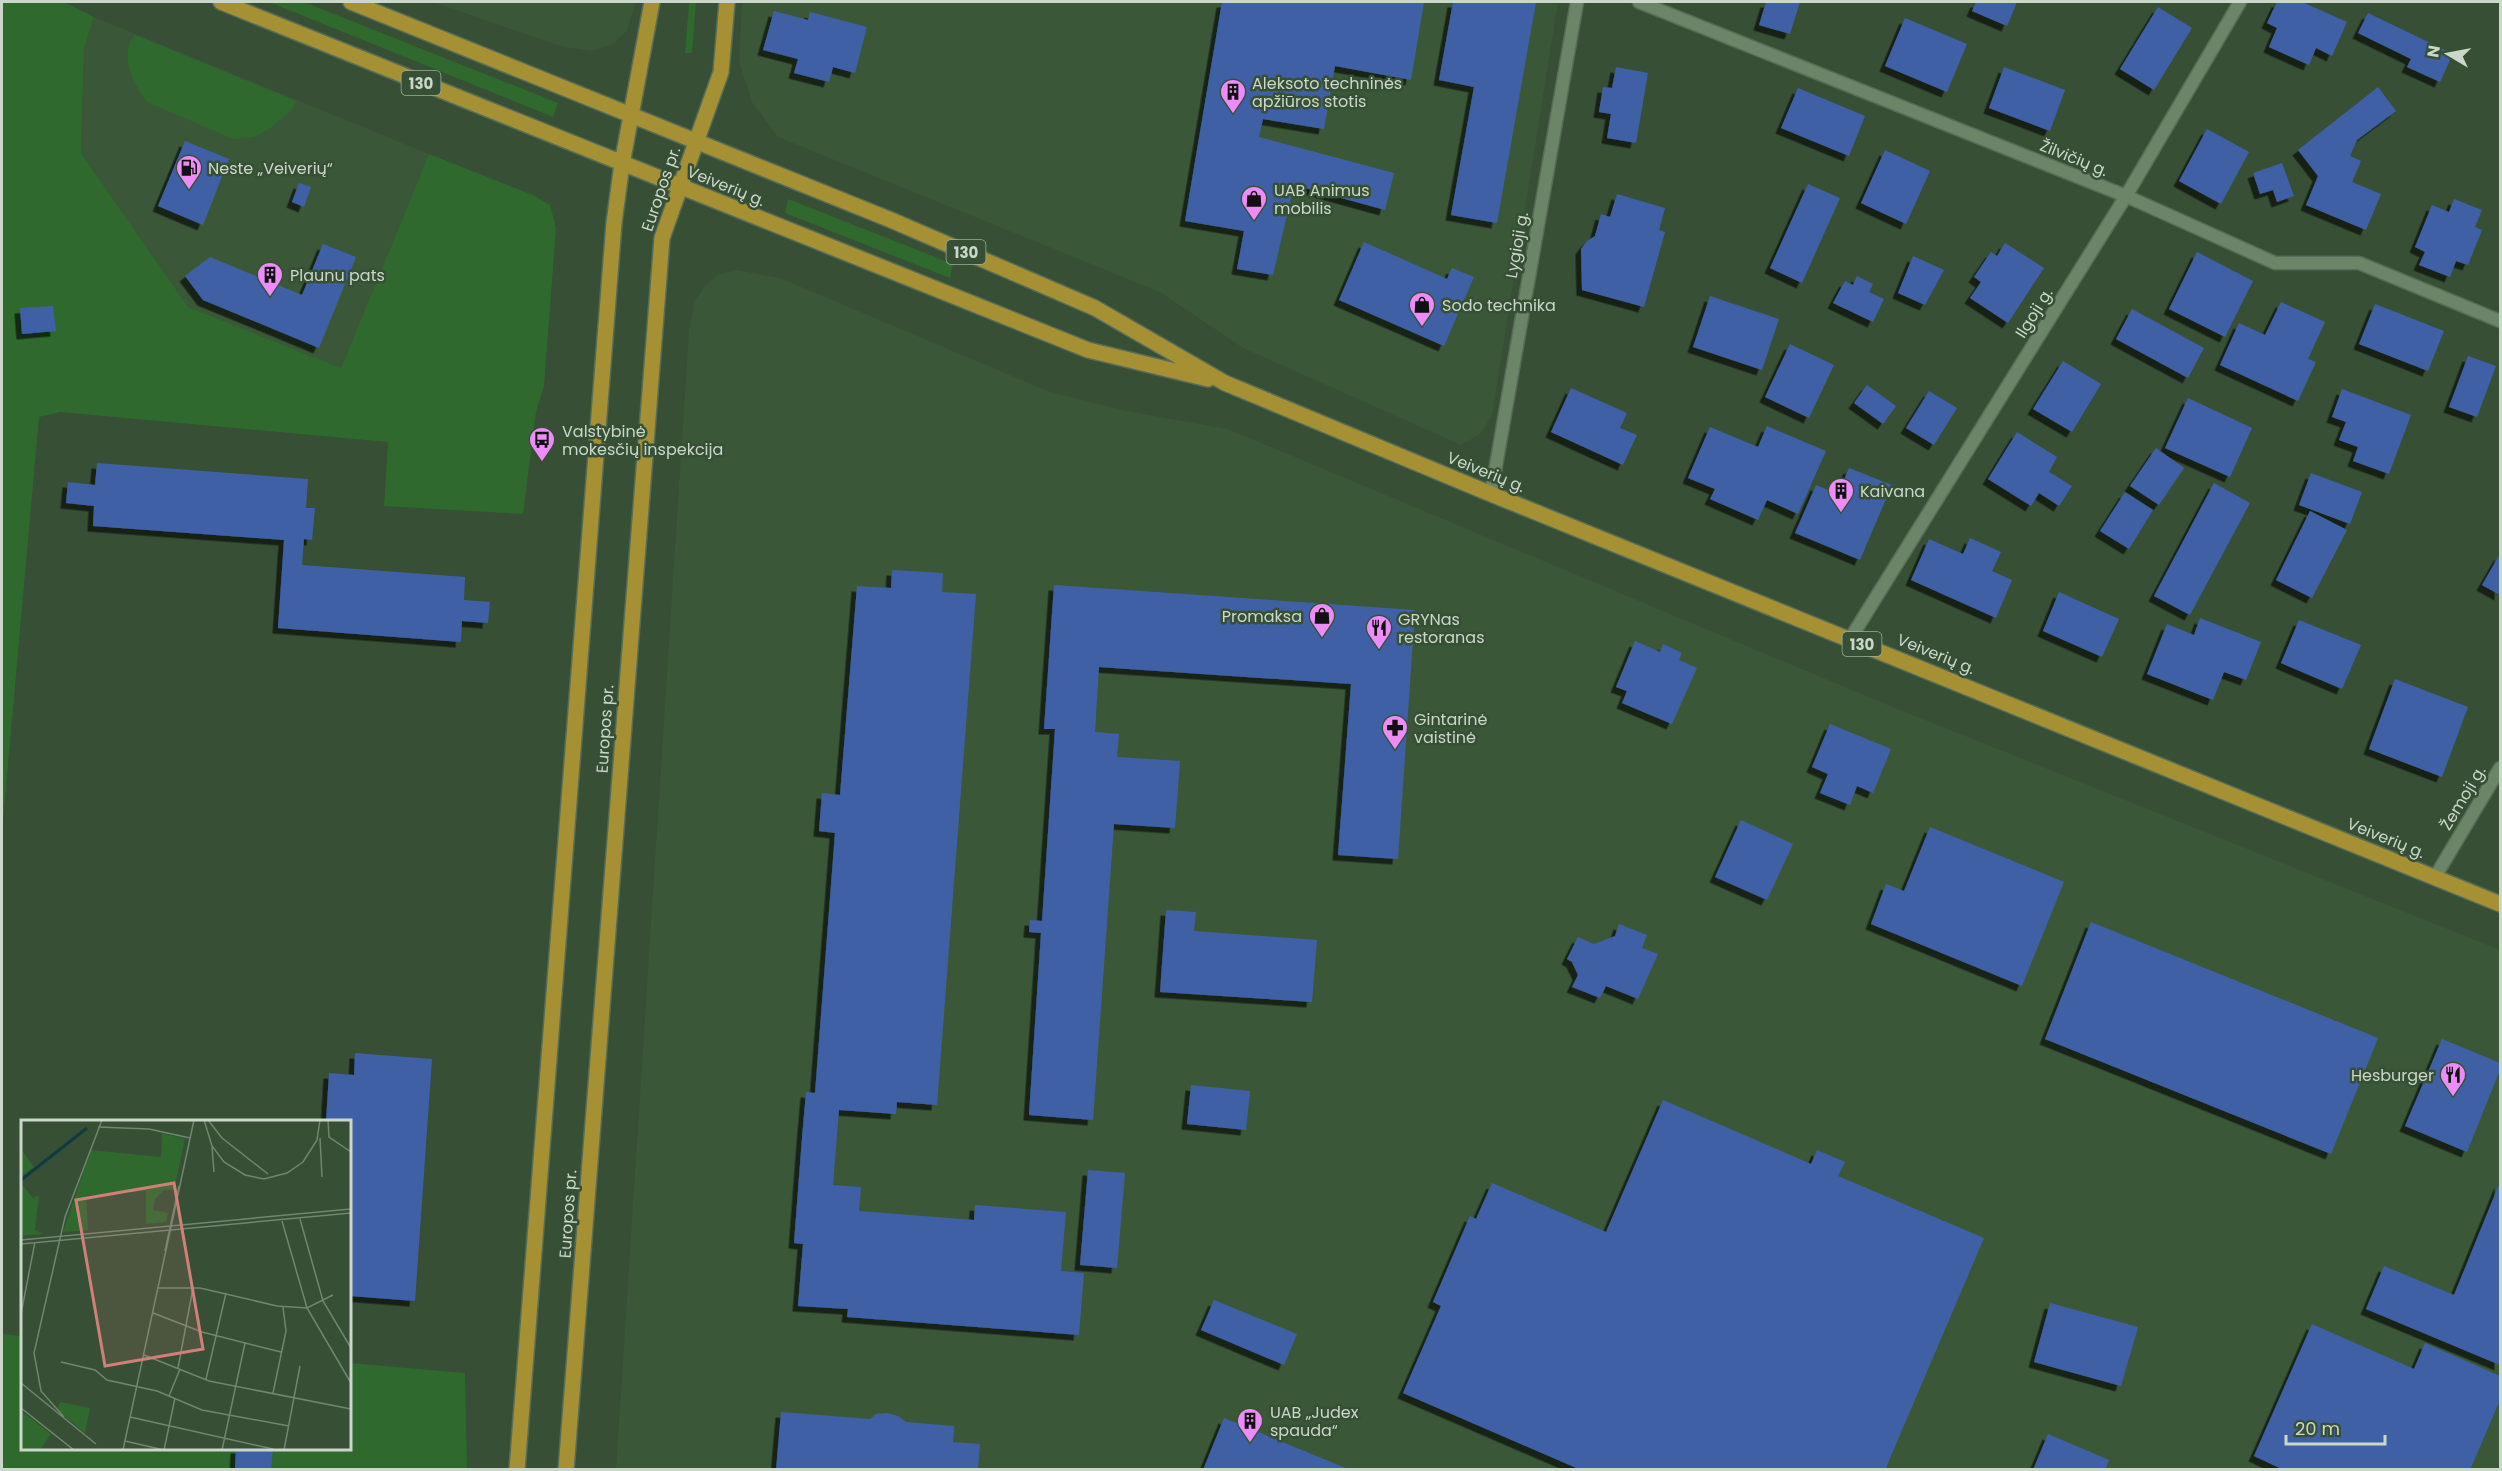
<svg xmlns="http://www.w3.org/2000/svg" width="2502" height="1471" font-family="Poppins,sans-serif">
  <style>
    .built { fill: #3a5838 }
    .green { fill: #2f692e }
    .building { fill: #3f61a6; filter: url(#shadow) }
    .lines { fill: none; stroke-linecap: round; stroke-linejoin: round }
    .street-casing { stroke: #576c56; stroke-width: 15 }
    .primary-casing { stroke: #576c56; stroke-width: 18 }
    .street { stroke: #6a8568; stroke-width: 12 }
    .primary { stroke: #a59134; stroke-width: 15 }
    .labels { text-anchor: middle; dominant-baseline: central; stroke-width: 5; stroke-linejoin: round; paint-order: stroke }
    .shield { fill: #364f35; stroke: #9daf9c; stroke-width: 1.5 }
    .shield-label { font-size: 15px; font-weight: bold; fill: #c9d8c8 }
    .poi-label { font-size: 16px; fill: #c9d8c8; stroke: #364f35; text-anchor: start }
    .street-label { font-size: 16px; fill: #c9d8c8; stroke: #364f35 }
    .inset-river { fill: none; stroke: #103b3f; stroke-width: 3 }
    .inset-road { fill: none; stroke: #718670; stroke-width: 1.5 }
    .view { fill: #d08078; fill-opacity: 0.15; stroke: #d08078; stroke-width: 3 }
    .inset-edge { fill: none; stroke: #c9d8c8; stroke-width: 3 }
  </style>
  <defs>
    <filter id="shadow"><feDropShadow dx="-5.5" dy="5.5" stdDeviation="0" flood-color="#0009"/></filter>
  </defs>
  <rect width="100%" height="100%" fill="#364f35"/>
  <path class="built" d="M433,2H636L627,30L613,44L592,51L560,46Z
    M742,2H1558L1492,415L1480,434L1461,445L1243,348L1160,292L778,137L752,102L739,62Z
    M94,17L429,154L341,368L188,307L81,153L84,49Z
    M736,270L780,278L1050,392L1126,411L1228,429L1895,708L2500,950V1469L616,1470L689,331L694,303L705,286L717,275Z"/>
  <path class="green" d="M2,2H64L94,17L84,49L81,153L188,307L341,368L429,154L533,195L550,205L556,228L544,386L536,412L523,514L384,506L388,442L60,412L39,417L2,832Z
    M269,2H304L558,103L553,117Z
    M689,2H696L692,53H685Z
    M135,35L296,101L292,110L269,129L254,137L233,139L147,102C134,84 118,55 135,35Z
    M788,199L953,264L950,278L785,213Z
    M2,1334L22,1336V1448H350V1363L465,1373L467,1469H2Z"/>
  <path class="building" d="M1222,2H1424L1411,80L1335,66L1324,129L1263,119L1259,137L1394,173L1385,210L1294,185L1273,275L1237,269L1244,231L1185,221Z
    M1453,2H1536L1497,223L1451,215L1474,87L1439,80Z
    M1766,2H1800L1790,34L1759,25Z
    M1976,2H2017L2007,26L1972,11Z
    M2277,2H2302L2347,22L2332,56L2316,48L2309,65L2269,47L2277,28L2267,23Z
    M2158,7L2192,28L2154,90L2120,69Z
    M774,11L808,20L810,12L867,27L855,73L833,67L829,82L794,73L798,59L763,50Z
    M2368,13L2453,54L2440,82L2407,67L2411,59L2358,33Z
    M1905,18L1967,44L1947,92L1885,66Z
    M1616,67L1648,73L1636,143L1607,138L1611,114L1599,112L1603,87L1612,88Z
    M2004,67L2065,90L2050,131L1989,108Z
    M2378,87L2396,111L2357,140L2350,156L2361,161L2352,182L2381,194L2366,230L2306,205L2318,176L2298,150Z
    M1798,88L1865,116L1849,156L1781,128Z
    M2207,129L2249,152L2221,204L2179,181Z
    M185,141L229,159L203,225L158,206Z
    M1885,150L1930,171L1906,224L1861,203Z
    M2282,163L2294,196L2277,202L2273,190L2260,194L2253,173Z
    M299,183L311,187L304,207L292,202Z
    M1808,184L1840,198L1802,283L1770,268Z
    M1617,194L1665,208L1659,230L1665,232L1644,307L1582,290L1581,249L1587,241L1595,236L1601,214L1610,217Z
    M2454,199L2482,210L2475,227L2482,230L2468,265L2456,261L2450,277L2419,265L2425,252L2415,247L2432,205L2449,212Z
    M1364,242L1447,279L1452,268L1474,277L1444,346L1339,300Z
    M2005,243L2044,268L2008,323L1970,298L1981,282L1974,277L1991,252L1997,256Z
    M323,244L356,257L319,348L203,300L185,276L210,257L302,295Z
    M2197,252L2253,281L2225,337L2169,309Z
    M1913,256L1944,270L1925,305L1898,293Z
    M1857,276L1873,284L1869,292L1884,299L1873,322L1833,303L1845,281L1853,285Z
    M1710,296L1779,319L1762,370L1693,347Z
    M2281,302L2325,322L2308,359L2316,362L2298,401L2220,365L2239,323L2265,335Z
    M2375,304L2444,331L2428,371L2359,344Z
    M53,306L56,331L22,334L20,308Z
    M2132,309L2204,348L2188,378L2116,339Z
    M1790,344L1834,365L1809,418L1765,397Z
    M2468,356L2496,366L2477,417L2449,407Z
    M2063,361L2101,384L2072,432L2033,409Z
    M1867,385L1896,406L1883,424L1854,403Z
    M1571,388L1627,413L1620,428L1637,435L1623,465L1551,432Z
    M2342,389L2411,415L2389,474L2353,461L2358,447L2339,440L2346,422L2332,417Z
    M1929,391L1957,408L1934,445L1906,428Z
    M2188,398L2252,428L2230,477L2165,448Z
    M1767,426L1826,451L1798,514L1767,500L1758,520L1710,499L1715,489L1688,478L1710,427L1758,447Z
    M2017,432L2057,457L2049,472L2072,486L2059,506L2039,493L2031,506L1988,479Z
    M2156,448L2184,468L2159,505L2130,486Z
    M97,463L308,479L306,508H315L312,540L304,539L302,565L465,577L464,600L490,602L488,623L462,621L461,642L278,628L284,540L93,526L94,506L66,503L68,482L95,485Z
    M1849,468L1892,485L1860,560L1795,533L1816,485L1838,494Z
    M2311,473L2362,492L2350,524L2299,505Z
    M2214,483L2250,503L2190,615L2154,596Z
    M2125,492L2153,510L2129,549L2100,531Z
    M2310,511L2347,530L2312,598L2276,580Z
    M1970,538L2001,552L1992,571L2012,580L1996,618L1911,580L1929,539L1963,554Z
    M2500,554V595L2482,585Z
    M892,570L943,573L942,592L976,594L937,1105L897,1102L896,1114L839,1110L833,1185L861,1187L859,1211L974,1220L975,1205L1066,1212L1061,1271L1084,1273L1079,1335L847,1317L848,1309L798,1306L803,1244L794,1243L802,1138L806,1092L815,1093L835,833L819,831L822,793L840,795L857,586L891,588Z
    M1054,585L1415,610L1398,859L1338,855L1351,684L1099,667L1095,732L1119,734L1117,757L1180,761L1175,828L1114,824L1093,1120L1029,1115L1041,933L1029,932L1030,920L1042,921L1055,729H1044Z
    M2059,592L2119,619L2102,657L2043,631Z
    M2200,618L2261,642L2246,680L2224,672L2213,700L2147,674L2167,624L2194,635Z
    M2299,620L2361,645L2342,689L2281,663Z
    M1635,641L1660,652L1663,644L1682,653L1679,660L1697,668L1672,724L1622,703L1627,691L1616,687Z
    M2395,679L2468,707L2442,777L2369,749Z
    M1830,724L1891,749L1873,793L1857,786L1850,805L1820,793L1828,774L1812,767Z
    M1741,820L1793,844L1767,900L1715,877Z
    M1930,827L2064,882L2022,986L1871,924L1886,884L1904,891Z
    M1166,910L1196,912L1194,931L1317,940L1312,1002L1160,992Z
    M2091,922L2378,1038L2331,1154L2045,1039Z
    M1619,924L1647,935L1642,948L1658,954L1638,999L1606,986L1600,998L1572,987L1578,975L1572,962L1567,959L1578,937L1594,944L1615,936Z
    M2442,1039L2500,1063V1070L2467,1152L2405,1126Z
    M355,1053L432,1059L415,1301L350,1296V1122H326L329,1073L354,1075Z
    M1191,1085L1250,1091L1246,1130L1187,1124Z
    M1663,1100L1811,1164L1817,1150L1845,1162L1838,1176L1984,1238L1885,1470H1581L1403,1393L1441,1306L1433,1302L1470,1216L1476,1219L1492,1183L1606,1232Z
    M1088,1170L1125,1173L1117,1268L1080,1265Z
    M2500,1182V1365L2366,1309L2384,1266L2454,1295Z
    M1214,1300L1297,1334L1284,1365L1201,1330Z
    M2050,1303L2138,1327L2121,1386L2034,1362Z
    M2312,1324L2414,1369L2425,1343L2500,1376V1400L2470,1470H2284L2254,1456Z
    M781,1412L870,1419L876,1414L887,1413L898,1416L906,1422L954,1426L953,1442L980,1444L978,1470H776Z
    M1224,1418L1348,1469V1470H1203Z
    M2048,1434L2109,1460L2105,1470H2033Z
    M236,1448H273L271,1470H235Z"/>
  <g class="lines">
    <defs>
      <path id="street" d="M1639,2L2126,196L2275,263H2359L2500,321
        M1491,494L1577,2
        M1850,639L2126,196L2240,2
        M2435,877L2500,768"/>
      <path id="primary" d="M221,2L1088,350L1208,379
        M351,2L891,220L1095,308L1225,383L1491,494L2500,904
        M517,1470L614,223L622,164L652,2
        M566,1470L662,238L721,72L727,2"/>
    </defs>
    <use href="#street" class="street-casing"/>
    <use href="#primary" class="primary-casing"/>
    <use href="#street" class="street"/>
    <use href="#primary" class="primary"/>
  </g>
  <defs>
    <symbol id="building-pin" viewBox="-11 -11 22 30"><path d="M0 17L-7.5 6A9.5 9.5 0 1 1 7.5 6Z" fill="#ed8cf9" stroke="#364f35"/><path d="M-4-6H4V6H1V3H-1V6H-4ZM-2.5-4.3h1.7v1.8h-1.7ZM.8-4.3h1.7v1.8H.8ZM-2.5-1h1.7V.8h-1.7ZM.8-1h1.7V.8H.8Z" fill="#111"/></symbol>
    <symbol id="fuel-pin" viewBox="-11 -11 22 30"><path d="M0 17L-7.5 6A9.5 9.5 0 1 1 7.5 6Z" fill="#ed8cf9" stroke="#364f35"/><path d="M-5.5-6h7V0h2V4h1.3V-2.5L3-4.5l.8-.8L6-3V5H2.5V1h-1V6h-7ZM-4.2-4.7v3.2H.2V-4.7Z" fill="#111"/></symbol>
    <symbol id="shop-pin" viewBox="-11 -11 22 30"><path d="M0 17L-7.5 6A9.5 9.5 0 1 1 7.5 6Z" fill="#ed8cf9" stroke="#364f35"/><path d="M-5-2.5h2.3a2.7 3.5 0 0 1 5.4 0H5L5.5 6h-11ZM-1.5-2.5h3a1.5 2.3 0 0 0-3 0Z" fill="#111"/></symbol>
    <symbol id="bus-pin" viewBox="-11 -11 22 30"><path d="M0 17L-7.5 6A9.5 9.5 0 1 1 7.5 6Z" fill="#ed8cf9" stroke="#364f35"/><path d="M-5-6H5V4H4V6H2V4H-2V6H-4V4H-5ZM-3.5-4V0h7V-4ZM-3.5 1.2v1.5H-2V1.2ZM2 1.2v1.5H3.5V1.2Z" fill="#111"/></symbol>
    <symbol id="restaurant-pin" viewBox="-11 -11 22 30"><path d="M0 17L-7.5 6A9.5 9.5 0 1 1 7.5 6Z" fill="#ed8cf9" stroke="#364f35"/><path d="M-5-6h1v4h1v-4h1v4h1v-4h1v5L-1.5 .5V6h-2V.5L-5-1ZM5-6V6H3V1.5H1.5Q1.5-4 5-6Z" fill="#111"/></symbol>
    <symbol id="pharmacy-pin" viewBox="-11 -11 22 30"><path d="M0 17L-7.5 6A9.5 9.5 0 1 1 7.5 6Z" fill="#ed8cf9" stroke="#364f35"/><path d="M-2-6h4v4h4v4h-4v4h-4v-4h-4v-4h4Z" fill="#111"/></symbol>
  </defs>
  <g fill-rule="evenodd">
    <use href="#building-pin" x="1218" y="77" width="30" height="40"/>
    <use href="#fuel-pin" x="174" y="153" width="30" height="40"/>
    <use href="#shop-pin" x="1239" y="184" width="30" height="40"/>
    <use href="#building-pin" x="255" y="260" width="30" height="40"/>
    <use href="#shop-pin" x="1407" y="290" width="30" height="40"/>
    <use href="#bus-pin" x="527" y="425" width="30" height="40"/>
    <use href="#building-pin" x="1826" y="476" width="30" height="40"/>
    <use href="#shop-pin" x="1307" y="601" width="30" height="40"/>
    <use href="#restaurant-pin" x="1364" y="613" width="30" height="40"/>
    <use href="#pharmacy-pin" x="1380" y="713" width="30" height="40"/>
    <use href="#restaurant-pin" x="2438" y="1060" width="30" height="40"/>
    <use href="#building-pin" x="1235" y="1406" width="30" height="40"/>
  </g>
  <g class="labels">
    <g class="shield">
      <rect x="401.5" y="71" width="39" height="24" rx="4.5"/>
      <rect x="946.5" y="240" width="39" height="24" rx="4.5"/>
      <rect x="1842.5" y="632" width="39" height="24" rx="4.5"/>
    </g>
    <g class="shield-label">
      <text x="421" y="83">130</text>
      <text x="966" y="252">130</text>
      <text x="1862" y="644">130</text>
    </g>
    <g class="poi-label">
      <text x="1252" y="83">Aleksoto techninės<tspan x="1252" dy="18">apžiūros stotis</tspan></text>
      <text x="208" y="168">Neste „Veiverių“</text>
      <text x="1274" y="190">UAB Animus<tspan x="1274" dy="18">mobilis</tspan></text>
      <text x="290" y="275">Plaunu pats</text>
      <text x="1442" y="305">Sodo technika</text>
      <text x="562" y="431">Valstybinė<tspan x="562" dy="18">mokesčių inspekcija</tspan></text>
      <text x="1860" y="491">Kaivana</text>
      <text x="1302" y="616" text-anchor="end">Promaksa</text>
      <text x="1398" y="619">GRYNas<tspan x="1398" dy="18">restoranas</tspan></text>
      <text x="1414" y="719">Gintarinė<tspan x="1414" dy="18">vaistinė</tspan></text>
      <text x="2434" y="1075" text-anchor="end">Hesburger</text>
      <text x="1270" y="1412">UAB „Judex<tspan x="1270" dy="18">spauda“</tspan></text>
    </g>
    <g class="street-label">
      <text transform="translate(2074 158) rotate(22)">Žilvičių g.</text>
      <text transform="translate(726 186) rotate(22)">Veiverių g.</text>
      <text transform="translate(661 189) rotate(-71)">Europos pr.</text>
      <text transform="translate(1517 245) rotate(-80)">Lygioji g.</text>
      <text transform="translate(2034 313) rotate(-58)">Ilgoji g.</text>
      <text transform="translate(1486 472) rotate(22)">Veiverių g.</text>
      <text transform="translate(1936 654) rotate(22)">Veiverių g.</text>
      <text transform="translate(605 729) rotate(-86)">Europos pr.</text>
      <text transform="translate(2463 798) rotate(-59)">Žemoji g.</text>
      <text transform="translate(2386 838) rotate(22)">Veiverių g.</text>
      <text transform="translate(568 1214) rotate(-86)">Europos pr.</text>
    </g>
  </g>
  <g transform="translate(21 1120)">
    <rect width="330" height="330" fill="#364f35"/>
    <path d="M141,13L164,19L153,70H143L134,79L132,90L147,93L145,102L125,104V71L65,76L67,110L42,112L70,30L140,37ZM0,29L13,47L0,57ZM0,63L12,78L18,75L14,110L23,114L0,116ZM39,282L69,288L64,313L36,290ZM0,291L30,314L19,330H0Z" fill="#2f692e"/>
    <path class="inset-river" d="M0,60L66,8"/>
    <path class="inset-road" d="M183,0L191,26L203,42L224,55L243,59L266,53L282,42L296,20L299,0M187,0L201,18L247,54M307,0L308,17L330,32M77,7L128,9L169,18M299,18L301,57M191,27L193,52M279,99L302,181L330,228M261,101L286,188L330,263M0,120L330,89M0,124L330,93M144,131L158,66M137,168H179L256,186L286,188L312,175M132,193L181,212L260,232M0,194L14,122M123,235L188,261L330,289M40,242L74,250L86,260L136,271L181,290L268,306M157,248L172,168M185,259L205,173M0,263L75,324M252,273L265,211L262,187M148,276L159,249M0,288L53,330H74M43,297L20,271L13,233L44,97L81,0M109,297L252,329M104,321L143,330M102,330L173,0M143,330L154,278M201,330L224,223M263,330L279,246"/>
    <path class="view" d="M153,63L182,229L84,246L55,80Z"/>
    <rect width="330" height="330" class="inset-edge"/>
  </g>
  <rect width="2502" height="1471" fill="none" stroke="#c9d8c8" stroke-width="6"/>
  <g transform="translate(2448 54) rotate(280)" stroke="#364f35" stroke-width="4.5" paint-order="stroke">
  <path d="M0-4.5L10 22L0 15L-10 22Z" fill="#c9d8c8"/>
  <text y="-9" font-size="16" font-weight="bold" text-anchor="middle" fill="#c9d8c8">N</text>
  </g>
  <path d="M2286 1435v9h99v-9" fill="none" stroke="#c9d8c8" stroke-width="3"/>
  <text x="2295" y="1435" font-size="18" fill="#c9d8c8" stroke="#364f35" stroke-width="4.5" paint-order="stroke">20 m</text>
</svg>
